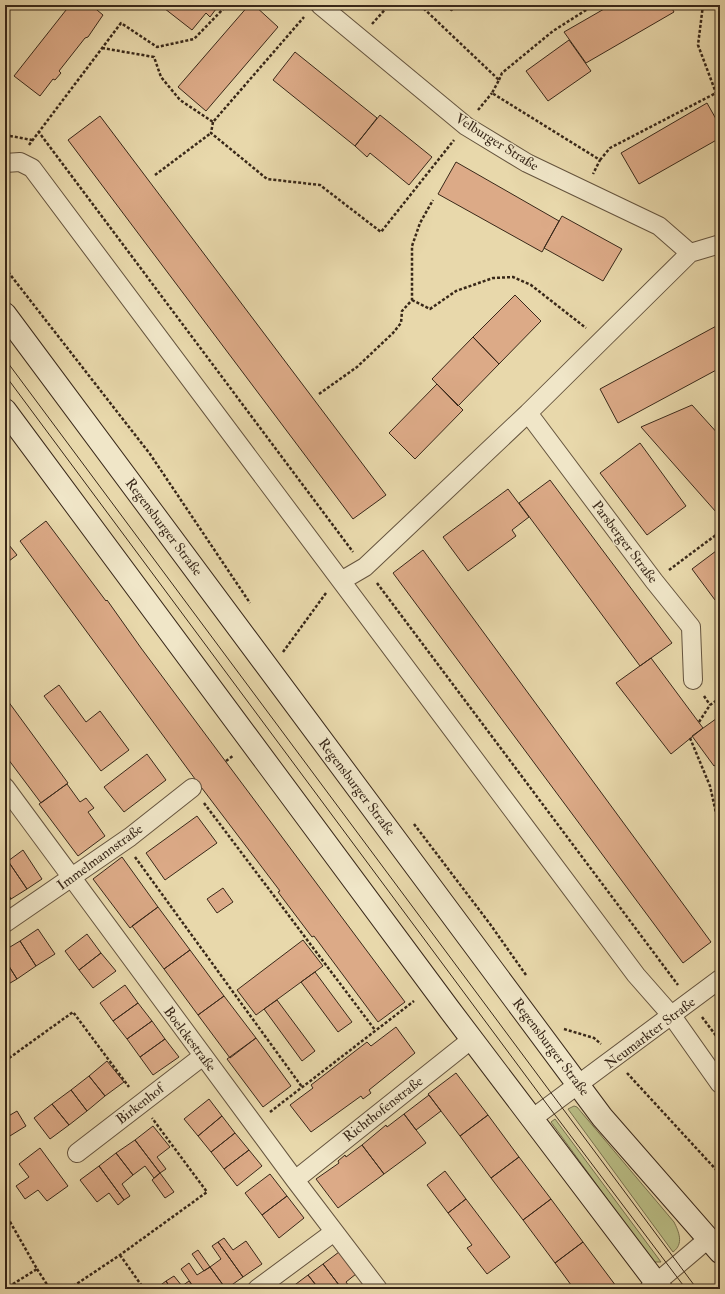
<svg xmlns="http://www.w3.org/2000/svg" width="725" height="1294" font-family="'IM FELL Double Pica',serif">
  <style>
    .green { fill: #babe86; stroke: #7a7350 }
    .building { fill: #dcaa87; stroke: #392819 }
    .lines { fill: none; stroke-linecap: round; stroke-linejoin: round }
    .minor-casing { stroke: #65543e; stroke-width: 20 }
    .secondary-casing { stroke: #392819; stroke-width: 24 }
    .path { stroke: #392819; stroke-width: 2.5; stroke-dasharray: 3 2; stroke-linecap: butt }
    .minor { stroke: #f0e6c8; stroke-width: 18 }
    .secondary { stroke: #f0e6c8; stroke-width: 22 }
    .tram { stroke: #392819; stroke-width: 1 }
    .labels { text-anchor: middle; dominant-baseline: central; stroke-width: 3; stroke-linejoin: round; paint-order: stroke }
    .street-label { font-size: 14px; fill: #392819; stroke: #f0e6c8 }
  </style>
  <rect width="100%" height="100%" fill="#e8d8ab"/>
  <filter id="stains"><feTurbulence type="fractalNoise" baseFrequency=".005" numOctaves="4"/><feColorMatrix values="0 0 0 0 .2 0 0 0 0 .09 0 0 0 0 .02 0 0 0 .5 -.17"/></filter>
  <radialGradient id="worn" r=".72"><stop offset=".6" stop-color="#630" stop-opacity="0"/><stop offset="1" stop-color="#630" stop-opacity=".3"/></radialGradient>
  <path class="green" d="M574,1106L577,1107L674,1222C679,1232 684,1244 673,1252L568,1109Z
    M555,1119L661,1262H653L551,1122Z"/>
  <path class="building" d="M70,5H91L103,15L88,37L85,38L59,71L61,73L55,80L53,79L40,96L14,76Z
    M160,5H219L210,17L206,13L192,30Z
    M249,5H254L278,27L206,111L178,87Z
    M448,5H461L451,11Z
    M611,5H670L674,12L586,63L564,32Z
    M715,5H720V16Z
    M569,40L591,71L548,101L526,71Z
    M295,52L377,118L355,146L273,80Z
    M707,103L720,126V138L639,184L621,153Z
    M380,115L432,157L409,185L370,153L367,157L355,146Z
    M100,116L386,495L353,519L68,140Z
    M456,162L559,221L542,252L438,194Z
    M562,216L622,249L603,281L544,248Z
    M515,295L541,321L499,364L473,337Z
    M720,324V368L618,423L600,389Z
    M473,337L499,364L458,406L432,379Z
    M437,384L463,410L415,459L389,433Z
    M692,405L720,436V508L716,512L641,427Z
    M640,443L686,506L647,535L600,473Z
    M550,480L672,643L640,666L519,503Z
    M508,489L529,517L512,530L516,536L468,571L443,537Z
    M46,521L106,601L107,600L141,648L405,1002L378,1022L314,936L312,937L278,892L280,891L198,783L20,541Z
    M5,540L17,555L5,564Z
    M720,548V596L715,600L692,569Z
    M423,550L711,942L683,963L393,573Z
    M651,658L703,728L671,754L616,683Z
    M59,685L86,722L100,711L129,750L101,771L44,696Z
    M5,697L68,783L41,803L5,755Z
    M720,716V762L714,766L692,736Z
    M147,754L166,780L124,812L104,787Z
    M67,784L80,802L86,798L94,808L88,812L105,836L78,856L39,804Z
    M197,816L217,843L165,880L146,853Z
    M23,850L42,879L27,889L8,861Z
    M122,857L158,907L130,928L93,879Z
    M8,861L27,889L11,899L5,890V862Z
    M223,888L233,902L217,913L207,899Z
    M5,890L11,899L5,903Z
    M158,907L190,950L164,969L132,926Z
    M38,929L55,954L36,966L20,941Z
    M87,934L101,953L79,970L65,951Z
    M303,940L323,966L256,1015L237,990Z
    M20,941L36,966L17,979L5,960V950Z
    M190,950L224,996L198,1015L164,969Z
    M101,953L116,971L93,988L79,970Z
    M5,960L17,979L5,986Z
    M315,972L352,1022L338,1032L301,982Z
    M125,985L138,1003L113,1021L100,1003Z
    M224,996L256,1038L230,1058L198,1015Z
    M277,1000L315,1051L302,1061L264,1009Z
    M138,1003L152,1021L127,1039L113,1021Z
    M152,1021L165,1039L140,1057L127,1039Z
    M396,1027L415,1053L369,1090L371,1093L363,1099L361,1096L311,1132L290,1105L313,1088L311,1085L367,1042L371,1046Z
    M256,1038L291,1086L263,1107L227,1059Z
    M165,1039L179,1057L153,1075L140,1057Z
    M107,1061L124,1082L105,1096L89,1076Z
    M456,1073L488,1115L460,1136L428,1094Z
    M89,1076L105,1096L87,1111L71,1090Z
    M71,1090L87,1111L69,1125L52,1104Z
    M429,1095L441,1111L416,1130L404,1114Z
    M209,1099L222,1116L198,1136L184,1119Z
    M52,1104L69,1125L50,1139L34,1118Z
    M17,1111L26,1126L5,1139V1118Z
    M404,1114L426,1143L384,1174L362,1145L386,1125L387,1127Z
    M488,1115L519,1157L491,1178L460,1136Z
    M222,1116L235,1133L211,1152L198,1136Z
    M153,1126L170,1147L157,1157L166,1169L160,1173L135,1140Z
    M235,1133L249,1150L224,1169L211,1152Z
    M135,1140L160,1173L154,1178L145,1166L133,1175L116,1153Z
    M362,1145L384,1174L338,1208L316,1179L339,1163L338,1161L345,1155L346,1157Z
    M40,1148L68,1186L47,1201L38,1190L25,1199L16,1186L29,1177L19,1164Z
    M249,1150L262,1166L237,1186L224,1169Z
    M116,1153L133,1175L122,1184L130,1196L124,1200L99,1166Z
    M519,1157L551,1199L523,1220L491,1178Z
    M99,1166L124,1200L118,1205L109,1193L97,1202L80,1180Z
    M445,1171L466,1199L448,1213L427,1185Z
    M160,1173L174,1192L165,1198L152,1180Z
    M270,1174L287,1196L262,1215L245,1193Z
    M287,1196L304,1218L279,1238L262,1215Z
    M466,1199L510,1257L487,1274L467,1248L472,1245L448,1213Z
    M551,1199L583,1242L555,1263L523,1220Z
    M224,1238L233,1250L246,1241L262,1264L243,1277L218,1242Z
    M218,1242L243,1277L226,1289L210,1267L221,1259L212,1246Z
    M583,1242L616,1286L612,1289H574L555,1263Z
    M198,1250L210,1267L204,1271L192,1254Z
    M339,1252L356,1274L346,1282L351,1289H342L323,1264Z
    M189,1263L197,1275L210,1267L226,1289H195L181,1269Z
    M323,1264L342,1289H319L308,1275Z
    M308,1275L319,1289H294L292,1287Z
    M174,1276L182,1286L189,1281L195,1289H171L166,1281Z
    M166,1281L171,1289H160L158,1287Z
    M547,1285L550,1289H541Z"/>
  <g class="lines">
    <defs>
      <path id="minor" d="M320,5L466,126L527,163L659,226L690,253
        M5,163L20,162L32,168L636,975L672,1016L720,1084
        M528,413L654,581L691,627L693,680
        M341,581L365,567L528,413L690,253L720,244
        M5,787L295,1180L378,1289
        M5,923L130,837L192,788
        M533,1118L720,979
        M77,1153L203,1056
        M295,1180L472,1039
        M257,1289L334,1232
        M649,1289L708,1239"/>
      <path id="secondary" d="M5,314L602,1117L720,1252
        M5,410L449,1009L661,1289"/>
    </defs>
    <use href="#minor" class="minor-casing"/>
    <use href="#secondary" class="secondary-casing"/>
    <path class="path" d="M420,5L499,80L492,93L600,160L593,174
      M703,5L698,45L716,93L720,96
      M372,24L389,5
      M102,48L154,57L161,77L180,100L213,122L304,17
      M499,80L502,73L553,31L594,5
      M478,110L492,93
      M213,122L211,133L267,179L320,185L381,232L454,140
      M38,131L353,552
      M5,135L32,140
      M29,145L121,23L157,47L194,39L227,5
      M600,160L610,148L716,93
      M155,175L211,133
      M5,268L150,454L250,603
      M412,300L430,309L456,291L493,278L513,277L531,285L586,328
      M319,394L357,367L393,333L401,323L402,311L412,300V246L420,223L433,200
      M669,570L720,532
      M377,583L678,985
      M283,652L326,593
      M704,696L710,705
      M699,722L710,705L720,698
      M690,738L710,786L720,831
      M226,761L234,755
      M204,803L375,1030
      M414,824L490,924L526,975
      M135,857L302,1087
      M702,1017L720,1041
      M564,1029L594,1038L601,1044
      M5,1061L73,1012L129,1087
      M627,1073L720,1174
      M270,1112L414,1001
      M5,1213L37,1269L5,1289
      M120,1255L144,1289
      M37,1269L50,1289
      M69,1289L120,1255L207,1192L152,1118
      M718,1289L720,1287"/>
    <use href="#minor" class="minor"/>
    <use href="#secondary" class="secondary"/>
    <path class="tram" d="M5,359L697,1289
      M5,375L549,1107L686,1289"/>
  </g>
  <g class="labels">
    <g class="street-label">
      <text transform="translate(497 142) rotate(32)">Velburger Straße</text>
      <text transform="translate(164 527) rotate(53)">Regensburger Straße</text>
      <text transform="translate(625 542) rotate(53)">Parsberger Straße</text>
      <text transform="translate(357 787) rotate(53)">Regensburger Straße</text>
      <text transform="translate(100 857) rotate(-36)">Immelmannstraße</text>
      <text transform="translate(650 1033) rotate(-37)">Neumarkter Straße</text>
      <text transform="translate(190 1039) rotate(53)">Boelckestraße</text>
      <text transform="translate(551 1047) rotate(53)">Regensburger Straße</text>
      <text transform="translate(140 1104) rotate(-38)">Birkenhof</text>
      <text transform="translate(383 1109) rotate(-38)">Richthofenstraße</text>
    </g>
  </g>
  <rect width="725" height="1294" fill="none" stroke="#e8d8ab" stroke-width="20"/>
  <rect x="6" y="6" width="713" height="1282" fill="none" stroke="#392819" stroke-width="2"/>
  <rect x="10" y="10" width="705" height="1274" fill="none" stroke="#392819"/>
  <rect width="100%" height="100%" filter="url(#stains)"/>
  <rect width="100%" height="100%" fill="url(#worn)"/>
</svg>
